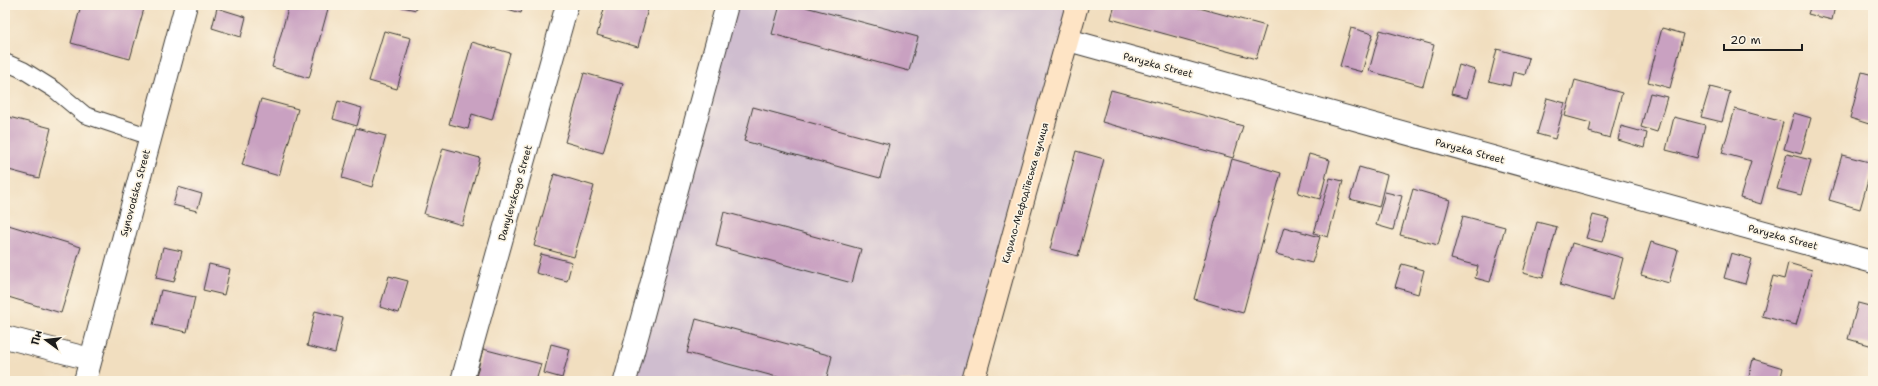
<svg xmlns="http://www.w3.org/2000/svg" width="1878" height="386" font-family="'Shantell Sans',sans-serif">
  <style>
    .industrial { fill: #cfbdcf }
    .building { fill: #c9a1c1 }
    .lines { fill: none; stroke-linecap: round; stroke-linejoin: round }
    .lane-casing { stroke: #3c3934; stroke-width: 18 }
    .street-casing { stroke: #3c3934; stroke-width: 24 }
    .secondary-casing { stroke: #3c3934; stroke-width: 24 }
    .lane { stroke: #fff; stroke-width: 16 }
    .street { stroke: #fff; stroke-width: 22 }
    .secondary { stroke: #fee4c5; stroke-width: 22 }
    .labels { text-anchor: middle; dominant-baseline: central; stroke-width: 3.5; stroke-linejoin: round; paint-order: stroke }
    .street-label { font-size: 10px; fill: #1c1c1c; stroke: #fcf5e5 }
  </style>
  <rect width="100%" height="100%" fill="#fcf5e5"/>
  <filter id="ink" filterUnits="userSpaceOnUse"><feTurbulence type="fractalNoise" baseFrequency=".025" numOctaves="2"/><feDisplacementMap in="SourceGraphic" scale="8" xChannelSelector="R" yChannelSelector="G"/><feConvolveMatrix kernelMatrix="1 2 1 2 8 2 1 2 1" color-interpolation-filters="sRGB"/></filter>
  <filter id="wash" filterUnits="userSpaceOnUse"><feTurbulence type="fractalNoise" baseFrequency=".012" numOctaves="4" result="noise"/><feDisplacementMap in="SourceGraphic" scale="16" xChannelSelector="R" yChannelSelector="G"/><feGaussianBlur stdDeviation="0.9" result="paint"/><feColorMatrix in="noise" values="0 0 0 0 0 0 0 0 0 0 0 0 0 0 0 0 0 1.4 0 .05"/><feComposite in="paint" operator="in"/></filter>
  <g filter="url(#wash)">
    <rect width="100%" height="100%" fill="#f1debf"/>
    <path class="industrial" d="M727,5H1077L973,381H625Z"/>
    <g id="blocks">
      <path class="building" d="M81,5H145L130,59L71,43Z
        M289,5H329L309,78L272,67Z
        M402,5H418L416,10L402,7Z
        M494,5H523L521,13Z
        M605,5H649L638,47L597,35Z
        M780,5H798L918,37L909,71L772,34Z
        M1115,5H1188L1266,26L1256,59L1111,19Z
        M1811,5L1835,6L1832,20L1808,14Z
        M217,8L246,17L241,37L212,28Z
        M1351,28L1373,34L1362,72L1340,66Z
        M1662,28L1684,34L1670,88L1648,82Z
        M1380,30L1434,45L1423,86L1369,71Z
        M384,31L411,38L397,89L369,81Z
        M472,42L510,53L492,120L472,114L468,129L449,124Z
        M1497,49L1529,58L1525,75L1513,72L1510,86L1489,81Z
        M1459,65L1475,70L1467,98L1451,94Z
        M1862,72L1873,75V110L1869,124L1850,118Z
        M584,73L623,84L603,153L565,142Z
        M1575,80L1622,93L1610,138L1589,132L1591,123L1565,116Z
        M1710,87L1730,92L1722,122L1701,117Z
        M1111,90L1243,126L1233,158L1102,122Z
        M1650,93L1667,97L1657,132L1641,127Z
        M1547,98L1565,103L1555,139L1537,134Z
        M261,99L298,109L279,176L242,165Z
        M338,101L362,108L357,126L333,119Z
        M753,107L889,144L880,178L744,141Z
        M1735,109L1783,122L1761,204L1740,198L1751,161L1722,153Z
        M1794,113L1811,118L1801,154L1784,149Z
        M5,116L51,128L39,178L5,169Z
        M1674,117L1705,125L1697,158L1666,150Z
        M1621,126L1647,133L1644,148L1618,140Z
        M356,128L386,136L372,187L342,178Z
        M443,148L480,158L462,225L424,214Z
        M1076,151L1104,159L1078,256L1050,249Z
        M1309,154L1330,160L1320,199L1298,193Z
        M1787,154L1811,160L1801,195L1777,189Z
        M1842,155L1873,163L1860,209L1829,200Z
        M1232,159L1281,173L1243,313L1194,299Z
        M1359,167L1387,175L1379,207L1350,199Z
        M554,174L594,186L574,257L534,246Z
        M1330,178L1343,181L1328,237L1314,233Z
        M178,187L202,194L197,211L173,205Z
        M1413,189L1450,200L1438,245L1400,235Z
        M1385,192L1402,196L1393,230L1376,225Z
        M724,212L861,249L852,283L716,246Z
        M1593,215L1609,219L1602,242L1586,238Z
        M1463,216L1505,227L1490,282L1475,278L1478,266L1451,259Z
        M1537,222L1557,227L1543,278L1523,273Z
        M5,224L81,247L61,313L5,296Z
        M1284,227L1320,237L1312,263L1276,254Z
        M1651,242L1678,250L1669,283L1641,275Z
        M1572,243L1623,258L1612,300L1560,285Z
        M163,247L182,251L174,282L156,278Z
        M1731,253L1752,259L1745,284L1724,278Z
        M541,254L572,262L567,281L536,273Z
        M1788,263L1812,270L1796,325L1762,316L1773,276L1784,279Z
        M209,264L230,269L224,295L203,290Z
        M1402,264L1424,270L1418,294L1395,287Z
        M389,276L408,281L399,313L380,307Z
        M161,290L195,297L187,332L153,325Z
        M1858,303L1873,307V346L1848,339Z
        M315,311L343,318L335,353L307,346Z
        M696,319L832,356L826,381H792L687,353Z
        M551,344L570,349L562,378L544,373Z
        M483,349L541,364L536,381H475Z
        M1753,359L1783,368L1780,381H1748Z"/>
    </g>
  </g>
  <g filter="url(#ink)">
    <use href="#blocks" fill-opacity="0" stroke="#3c3934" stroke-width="1"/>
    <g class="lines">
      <defs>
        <path id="lane" d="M5,62L23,70L55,90L85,115L151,137"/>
        <path id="street" d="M1068,40L1873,262
          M5,337L90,359
          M85,381L186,5
          M462,381L567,5
          M625,381L727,5"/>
        <path id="secondary" d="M973,381L1077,5"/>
      </defs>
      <use href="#lane" class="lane-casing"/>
      <use href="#street" class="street-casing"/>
      <use href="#secondary" class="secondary-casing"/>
      <use href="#lane" class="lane"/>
      <use href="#street" class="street"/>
      <use href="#secondary" class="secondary"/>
    </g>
  </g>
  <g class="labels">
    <g class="street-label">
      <text transform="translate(1158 65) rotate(15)">Paryzka Street</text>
      <text transform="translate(1470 151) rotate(15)">Paryzka Street</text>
      <text transform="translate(135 193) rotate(-75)">Synovodska Street</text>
      <text transform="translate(515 193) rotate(-74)">Danylevskogo Street</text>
      <text transform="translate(1025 193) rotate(-74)">Кирило-Мефодіївська вулиця</text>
      <text transform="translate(1783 237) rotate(15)">Paryzka Street</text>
    </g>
  </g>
  <rect width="1878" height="386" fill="none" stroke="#fcf5e5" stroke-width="20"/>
  <g transform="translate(46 340) rotate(285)" stroke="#fcf5e5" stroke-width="3" paint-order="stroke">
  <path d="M0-3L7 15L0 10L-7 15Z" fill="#1c1c1c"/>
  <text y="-6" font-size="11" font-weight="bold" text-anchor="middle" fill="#1c1c1c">Пн</text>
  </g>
  <path d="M1724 44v6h78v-6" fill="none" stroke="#1c1c1c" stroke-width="2"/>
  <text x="1730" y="44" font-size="12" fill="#1c1c1c" stroke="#fcf5e5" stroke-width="3" paint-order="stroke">20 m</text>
</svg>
